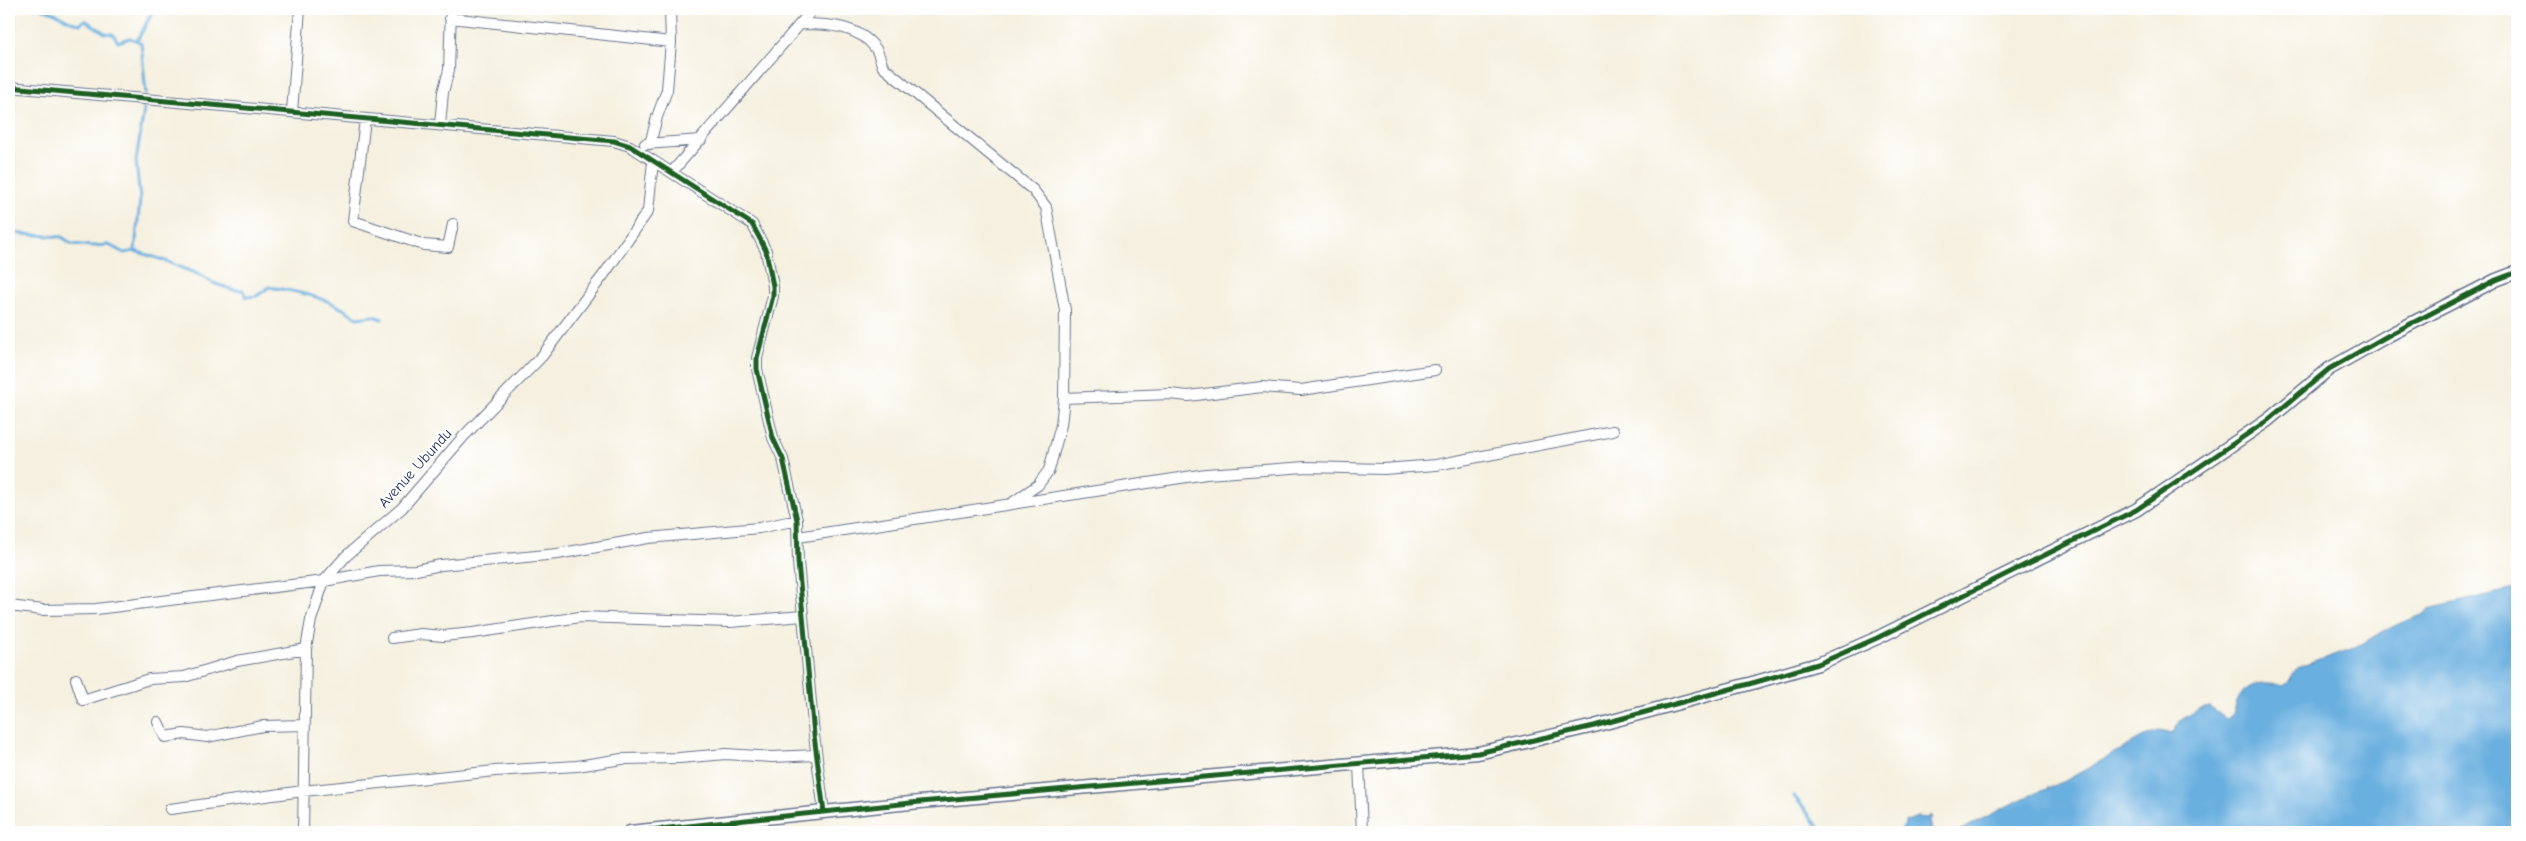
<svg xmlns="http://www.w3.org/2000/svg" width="2526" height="841" font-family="'Comic Neue',sans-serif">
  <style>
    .water { fill: #69afdf; stroke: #426f9e }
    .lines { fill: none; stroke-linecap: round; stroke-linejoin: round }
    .stream { stroke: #69afdf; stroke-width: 3 }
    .minor-casing { stroke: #67738b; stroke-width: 12 }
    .tertiary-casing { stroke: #67738b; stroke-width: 15 }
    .minor { stroke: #fff; stroke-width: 10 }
    .tertiary { stroke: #fff; stroke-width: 12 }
    .cycleway-casing { stroke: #fff; stroke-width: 8 }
    .cycleway { stroke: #1b5e20; stroke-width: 5 }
    .labels { text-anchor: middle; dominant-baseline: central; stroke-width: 4; stroke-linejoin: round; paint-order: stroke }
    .street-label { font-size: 15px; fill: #1b2f5e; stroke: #fff }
  </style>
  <rect width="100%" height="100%" fill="#fff"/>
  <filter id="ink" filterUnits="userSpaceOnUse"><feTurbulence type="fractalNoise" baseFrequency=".02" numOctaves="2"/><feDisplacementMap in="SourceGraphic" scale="10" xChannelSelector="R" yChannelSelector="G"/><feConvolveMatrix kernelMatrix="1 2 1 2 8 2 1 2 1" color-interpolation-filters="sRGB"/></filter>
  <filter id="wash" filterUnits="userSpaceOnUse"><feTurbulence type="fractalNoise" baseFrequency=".0096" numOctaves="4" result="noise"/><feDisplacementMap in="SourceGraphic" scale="20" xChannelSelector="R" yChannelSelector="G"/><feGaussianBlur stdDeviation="1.12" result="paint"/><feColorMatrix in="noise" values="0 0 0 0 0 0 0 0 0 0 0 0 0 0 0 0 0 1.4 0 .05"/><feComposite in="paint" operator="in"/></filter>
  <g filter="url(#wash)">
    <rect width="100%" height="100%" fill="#f5f0df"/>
    <path class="water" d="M2517,588V832H1957L2017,801L2065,781L2149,734L2159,731L2172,734L2181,720L2199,709L2210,707L2226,719L2231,717C2235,711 2235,704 2239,698C2248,682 2268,680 2283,686C2292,682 2291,672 2299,667L2351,649L2396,625L2423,615L2429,609Z
      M1930,815L1933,817L1930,821L1932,831L1904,832L1905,822L1917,817L1929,818Z"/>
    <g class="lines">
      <path class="stream" d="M43,9C57,11 66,22 80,24L85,20L105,33L113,34L118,42L130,38L141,43L146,94
        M137,41L154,9
        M9,233L62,237L72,244L92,246L109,245L124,253L135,251L160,259L200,275L213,283L234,290H243L246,297L257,296L269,287C301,292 331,298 357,318L373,316L382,319
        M135,251L140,199L136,161L144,109
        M1794,796L1823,832
        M1900,832L1904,827"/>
    </g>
  </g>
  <g filter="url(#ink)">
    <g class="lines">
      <defs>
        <path id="minor" d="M450,18L671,42
          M801,24C827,24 859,25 876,49C879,54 881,62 883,67L1033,190L1046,207L1065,310L1064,398L1061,425L1049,470L1038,485L1012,503
          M9,87L614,141L630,146L752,224L760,239L766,251L773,286V296L757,358V369L773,438L783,459L797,520L798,562L814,735L824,812
          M292,112L300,9
          M365,119L353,221L424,245L448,247L453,224
          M440,125L443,92L449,70L451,9
          M645,144L701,140
          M650,144L657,117L667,90L671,42L670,9
          M672,172L813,9
          M1064,398L1170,394L1188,396L1262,387L1301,390L1435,370
          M798,537L1206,474L1305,467L1384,469L1436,465L1613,431
          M9,606L43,610L96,609L324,581L379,571L416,570L441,565L557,554L648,538L759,528L797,520
          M392,638L421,634L443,636L473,633L580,617L730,622L803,616
          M76,679L83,700L149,679L184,677L237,661L306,649
          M158,722L165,737L184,734L207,737L263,726L304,725
          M1359,764L1362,832
          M170,809L303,791L495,771L577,766L622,759L679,758L726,754L772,757L816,755
          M303,832L306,649L311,620L324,581L346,556L402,508L463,437L542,356L605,273L648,211L653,161"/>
        <path id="tertiary" d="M630,832L920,802L1478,753L1594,726L1756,682L1818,664L1877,638L2136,510L2268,420L2329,369L2389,335L2496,280L2517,272"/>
      </defs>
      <use href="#minor" class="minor-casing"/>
      <use href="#tertiary" class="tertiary-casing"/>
      <use href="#minor" class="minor"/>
      <use href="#tertiary" class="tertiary"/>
      <defs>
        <path id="cycleway" d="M9,87L614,141L630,146L752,224L760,239L766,251L773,286V296L757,358V369L773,438L783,459L797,520L798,562L814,735L824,812
          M630,832L920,802L1478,753L1594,726L1756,682L1818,664L1877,638L2136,510L2268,420L2329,369L2389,335L2496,280L2517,272"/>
      </defs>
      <use href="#cycleway" class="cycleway-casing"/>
      <use href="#cycleway" class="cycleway"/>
    </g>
  </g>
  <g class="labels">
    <g class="street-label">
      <text transform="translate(415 468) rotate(-48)">Avenue Ubundu</text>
    </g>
  </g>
  <rect width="2526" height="841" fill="none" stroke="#fff" stroke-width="30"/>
</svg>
